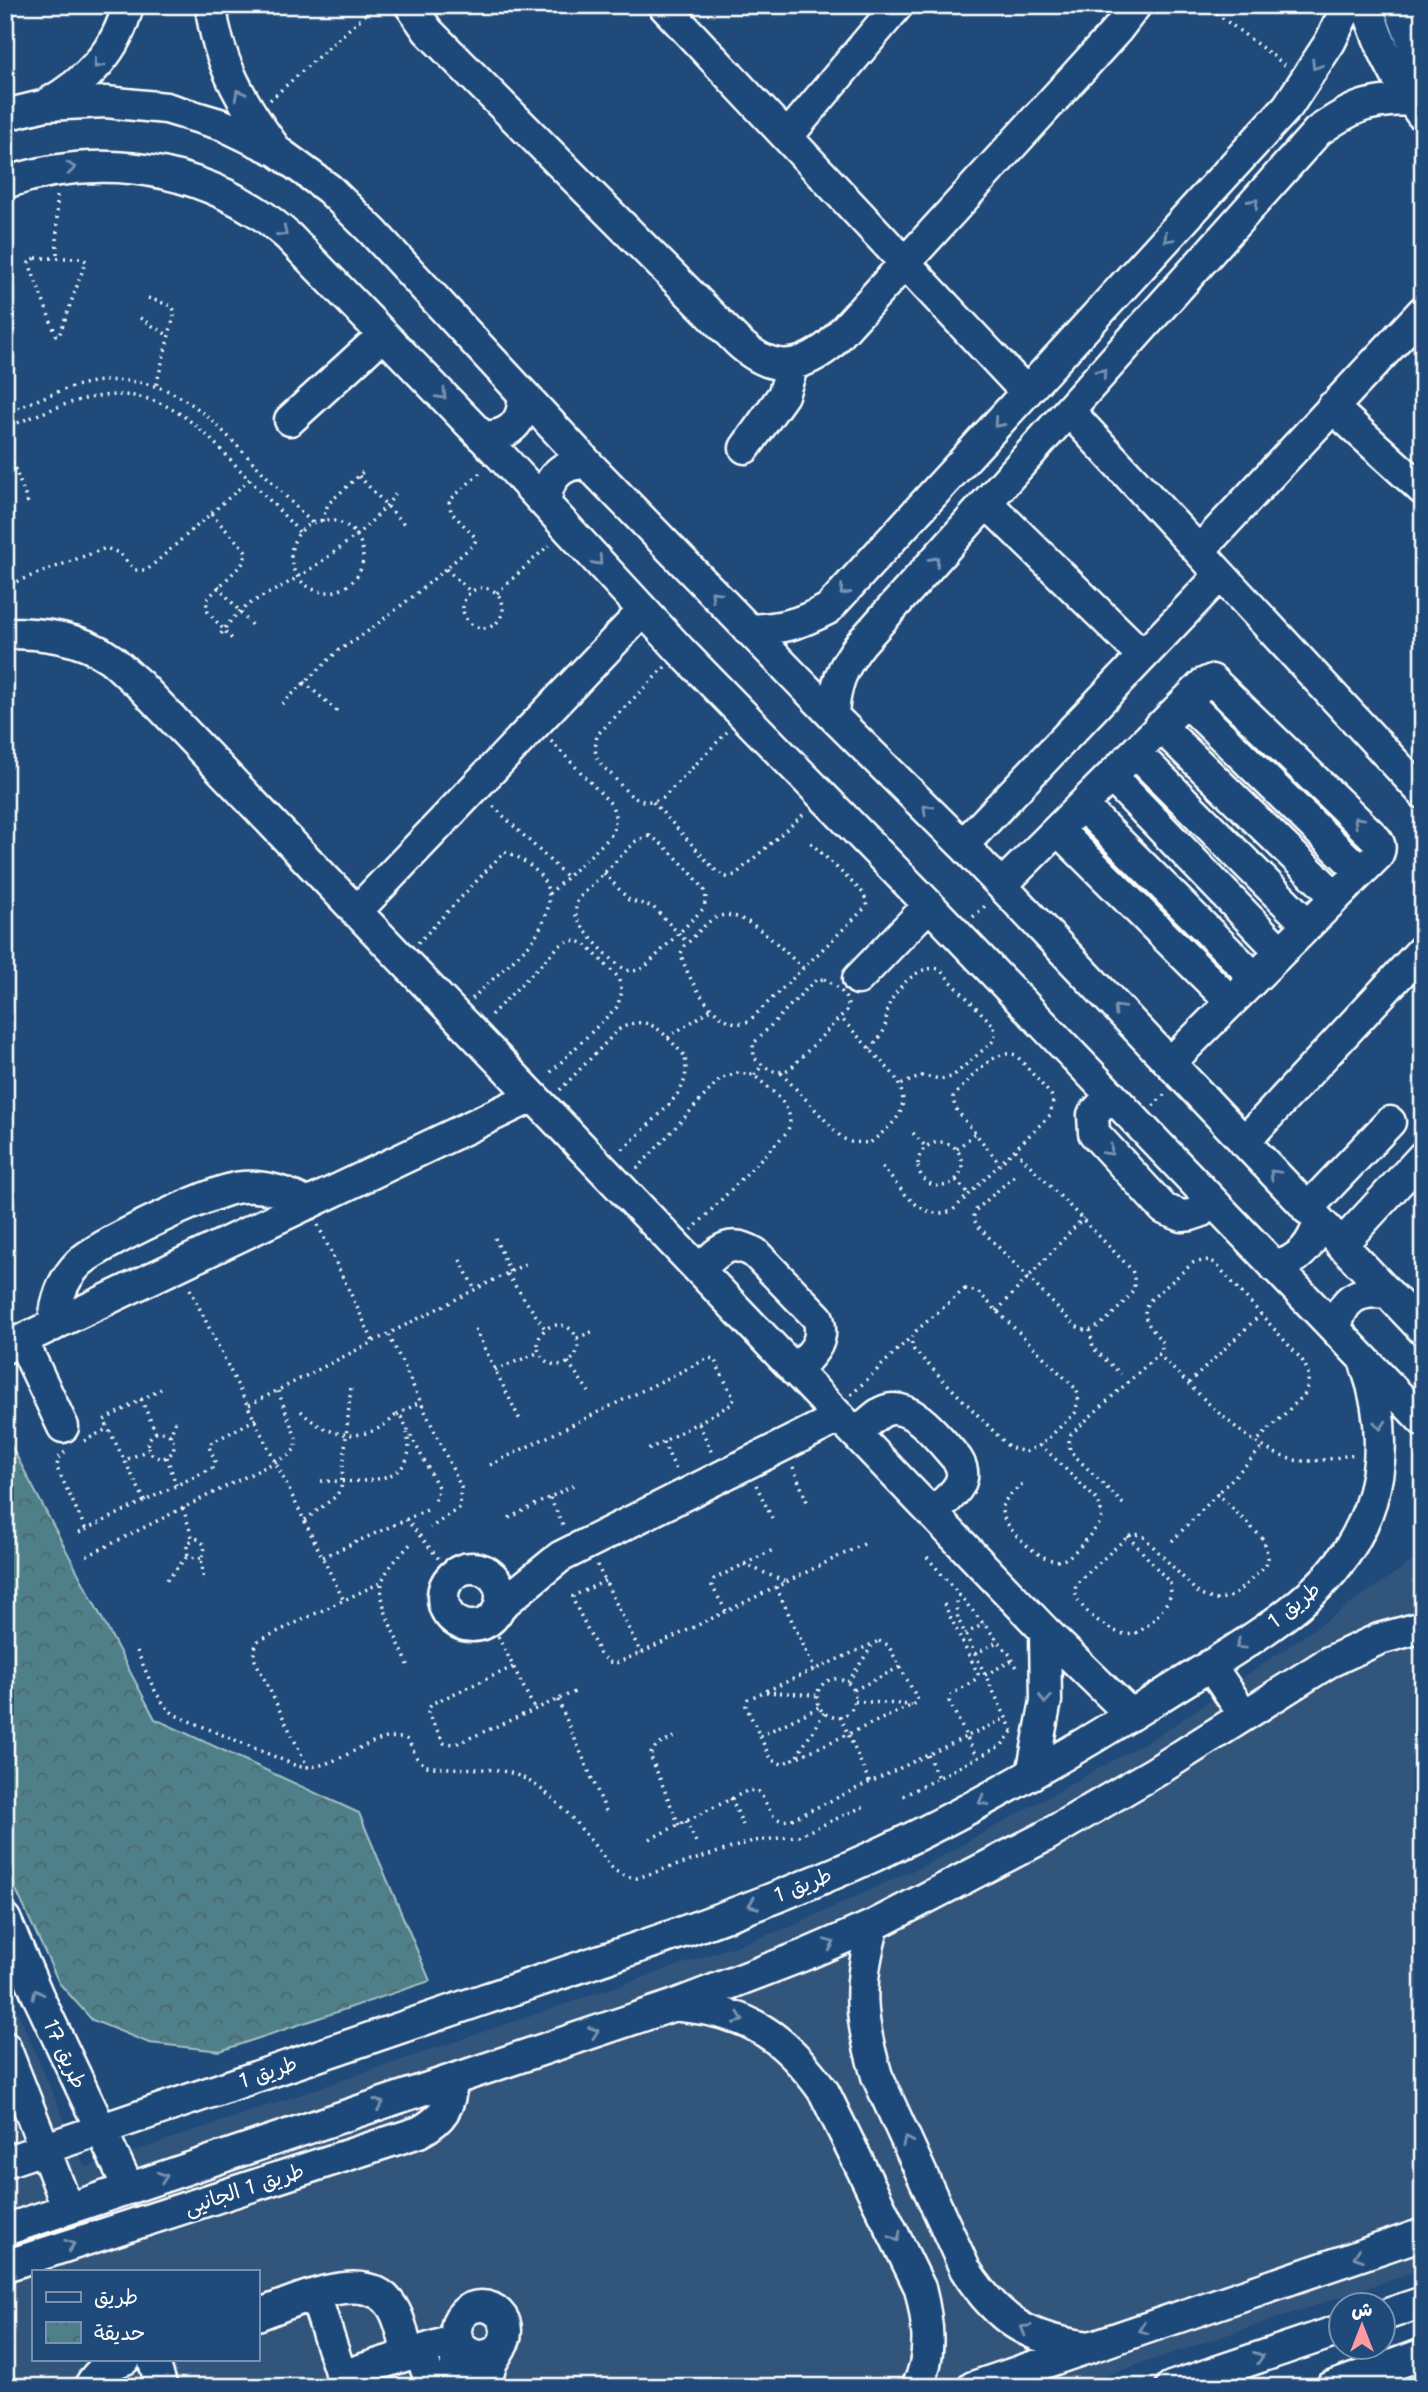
<svg xmlns="http://www.w3.org/2000/svg" width="1428" height="2392" font-family="'Shantell Sans','Playpen Sans Arabic',sans-serif">
  <style>
    .built { fill: #32547c; fill-rule: evenodd }
    .park { fill: url(#park-crowns); stroke: #a7c0c4; stroke-width: 2 }
    .lines { fill: none; stroke-linecap: round; stroke-linejoin: round }
    .minor-casing { stroke: #fff; stroke-width: 35 }
    .path { stroke: #fff; stroke-width: 3.5; stroke-dasharray: 2 5; stroke-linecap: butt }
    .minor { stroke: #1f4a7a; stroke-width: 30 }
    .oneway { stroke: #7992af }
    .labels { text-anchor: middle; dominant-baseline: central; stroke-width: 5; stroke-linejoin: round; paint-order: stroke }
    .street-label { font-size: 21px; fill: #fff; stroke: #1f4a7a }
  </style>
  <defs>
    <pattern id="park-crowns" width="20" height="18" patternUnits="userSpaceOnUse" patternTransform="scale(1.75)"><rect width="20" height="18" fill="#4f808a"/><path d="M2 6a3 3 0 1 1 6 0M12 15a3 3 0 1 1 6 0" fill="none" stroke="#4e666b"/></pattern>
  </defs>
  <rect width="100%" height="100%" fill="#1f4a7a"/>
  <filter id="ink" filterUnits="userSpaceOnUse"><feTurbulence type="fractalNoise" baseFrequency=".0143" numOctaves="2"/><feDisplacementMap in="SourceGraphic" scale="14" xChannelSelector="R" yChannelSelector="G"/><feConvolveMatrix kernelMatrix="1 2 1 2 8 2 1 2 1" color-interpolation-filters="sRGB"/></filter>
  <g filter="url(#ink)">
    <path class="built" d="M1423,1554V2269L1072,2387H5V1982L85,2168L790,1927L933,1861L1164,1732ZM33,2271H257V2359H33Z"/>
    <path class="park" d="M5,1434L155,1719L359,1813L430,1981L220,2051L149,2043L92,2020L59,1983L5,1866Z"/>
    <g class="lines">
      <defs>
        <path id="minor" d="M211,5C216,59 243,105 275,148
          M410,5L428,31L737,341C769,371 796,372 830,345L1117,30L1136,5
          M663,5L1026,392
          M1367,5C1378,44 1397,81 1421,114
          M1399,5L1415,48L1423,63
          M47,104C87,81 117,51 128,5
          M5,115L46,105L106,102L166,108L223,125L277,151L329,189L373,232L587,463L833,716L963,845L1423,1330
          M787,137L898,5
          M5,183C89,155 178,163 254,210C266,217 277,227 288,236L500,455L681,651L929,905L1423,1421
          M1332,407L1423,490
          M1069,411L1423,793
          M290,420L383,335
          M481,436C509,438 525,422 523,394
          M745,448L783,395L793,365
          M987,503L1143,656
          M546,505C546,478 561,463 587,463
          M1199,551L1423,311
          M748,630C781,629 799,624 828,609L1288,106L1330,42L1348,5
          M5,633C41,633 81,637 111,659C121,667 130,677 140,685L834,1411L1045,1631L1131,1715
          M1186,701L1361,872
          M833,716C835,684 841,669 861,643L1318,131C1354,106 1367,101 1411,100
          M1160,726L1336,897
          M1135,752L1308,925
          M1111,776L1281,952
          M1082,805L1255,978
          M1058,830L1231,1002
          M963,845L1220,575
          M1002,885L1203,684L1212,680L1376,839C1381,845 1381,849 1377,856L1170,1063
          M356,912L643,611
          M858,979L929,905
          M1111,1095L1093,1115L1094,1133L1164,1209L1182,1216L1191,1215L1200,1212L1212,1201
          M1244,1142L1423,949
          M1307,1209L1390,1122
          M1341,1245L1423,1156
          M1275,1267C1299,1260 1312,1246 1319,1222
          M699,1270C718,1252 728,1237 755,1253L818,1318C826,1343 811,1354 795,1371
          M53,1326C56,1302 61,1281 79,1263C97,1245 217,1188 242,1187C267,1185 287,1193 308,1204
          M1336,1330C1341,1300 1357,1289 1387,1293
          M22,1340L63,1427
          M5,1348L532,1097
          M856,1434C864,1427 873,1417 882,1412C910,1397 941,1442 957,1459C973,1483 948,1498 932,1513
          M443 1597a29 29 0 1 1 58 0a29 29 0 1 1-58 0Z
          M499,1607L560,1557L840,1417
          M1210,1665L1244,1715
          M1032,1774L1046,1701L1045,1631
          M5,1919L38,1996L129,2189
          M874,1925C857,1984 859,2017 877,2076L965,2269C998,2321 1029,2340 1090,2347
          M680,2006C749,2012 784,2036 824,2092L920,2288C928,2320 933,2356 917,2387
          M5,2047L68,2209
          M5,2162C165,2107 325,2053 485,1999C616,1955 748,1913 874,1856C971,1811 1064,1757 1155,1700C1211,1664 1289,1622 1332,1572C1382,1513 1392,1438 1366,1366
          M5,2230L672,2006L807,1954L874,1925L1044,1837L1155,1772L1329,1662L1379,1639L1423,1627
          M5,2266L419,2132C442,2120 451,2106 452,2080
          M315,2295L345,2387
          M456 2331a25 25 0 1 1 50 0a25 25 0 1 1-50 0Z
          M257,2315C293,2303 367,2264 393,2308C401,2321 404,2340 408,2355
          M1382,2316L1423,2302
          M456,2332V2367L464,2387
          M420,2351L432,2387
          M153,2359L162,2387
          M341,2376L455,2340
          M89,2387C98,2371 108,2365 125,2359
          M484,2387L492,2362L501,2347
          M973,2387L1423,2234
          M1171,2387L1340,2330
          M1331,2387L1423,2354"/>
      </defs>
      <use href="#minor" class="minor-casing"/>
      <path class="path" d="M1205,5L1285,65
        M270,100L376,5
        M57,196V258
        M36,258H82L86,261L59,336L56,335L29,263L30,261Z
        M148,298L172,306L175,312L156,386
        M140,318L169,336
        M5,413C36,401 69,384 102,381C173,376 204,411 249,458C270,480 291,502 313,524
        M5,428C36,416 68,400 102,396C167,388 201,428 241,471C261,491 281,512 300,533
        M5,442L29,506
        M359,476L406,526
        M211,514L245,550L246,555L242,564L206,600L208,612L232,639
        M291 556a36 36 0 1 1 72 0a36 36 0 1 1-72 0Z
        M322,521L328,504L365,470
        M446,569L470,591
        M10,584L106,548L119,553L135,570H147L250,479
        M218,586L253,627
        M463 608a20 20 0 1 1 40 0a20 20 0 1 1-40 0Z
        M497,593L549,545
        M221,634C244,599 265,598 298,577C331,556 373,526 396,493
        M665,667L597,735C596,743 594,750 597,758C599,764 607,770 612,775C628,793 636,808 663,798L727,732
        M304,682L338,712
        M282,704L339,650L359,638L416,594L472,546L475,542V537L451,512L449,501L482,471
        M653,802L717,872L726,877L735,875L805,813
        M493,806L567,877
        M649,836C660,839 701,881 705,892C707,898 705,903 703,909L644,968C638,970 633,972 627,970C616,967 579,927 576,916C575,910 576,905 578,899L636,841Z
        M604,873L629,900L653,907L688,943
        M549,894L609,838C617,825 617,817 611,804L551,741
        M973,917L985,906
        M418,943L504,852C516,854 523,861 533,868C560,892 548,917 531,943L472,999
        M803,968C784,952 745,906 717,917C705,922 694,938 684,946L681,953C685,977 720,1035 749,1021L866,907L867,902L863,893L809,841
        M824,979C836,984 849,996 848,1009L791,1068C775,1077 767,1068 754,1058L753,1044L811,984L816,980Z
        M491,1015L559,946L571,940L584,943L618,977L622,992L617,1007L548,1075
        M668,1038C683,1026 697,1020 712,1008
        M870,1049C875,1044 880,1038 883,1032C887,1023 886,1013 889,1005C897,987 919,964 939,969L994,1026L995,1038L992,1042L952,1077L941,1079L922,1076L900,1085
        M781,1073L842,1138L851,1142L870,1143C895,1122 915,1110 894,1075L841,1018
        M754,1075L763,1065
        M560,1090L618,1030C650,1010 664,1035 685,1056C686,1065 687,1075 683,1084C676,1103 637,1135 621,1151
        M1153,1106L1165,1094
        M913,1133L926,1147
        M918 1164a22 22 0 1 1 44 0a22 22 0 1 1-44 0Z
        M957,1149L975,1133
        M882,1167C902,1189 920,1222 952,1211L1050,1115L1053,1101L1051,1095L1016,1055C993,1047 968,1082 953,1097L955,1108L1000,1164
        M637,1169L720,1079L737,1073L754,1075C770,1090 799,1108 787,1132L692,1230
        M1014,1176L976,1210L973,1218L977,1225L1074,1325C1079,1328 1084,1331 1090,1330C1101,1328 1131,1298 1134,1287C1135,1281 1134,1276 1132,1270L1015,1150
        M956,1180L969,1194
        M318,1225L374,1343
        M495,1238L510,1272
        M460,1260L475,1290
        M507,1274L546,1330
        M190,1289L344,1601
        M965,1289L978,1292L1076,1389L1079,1397L1075,1413L1041,1445L1025,1452L1009,1447L914,1350C910,1341 911,1337 917,1330Z
        M997,1311L1083,1218
        M538 1345a20 20 0 1 1 40 0a20 20 0 1 1-40 0Z
        M475,1329L521,1422
        M1090,1330L1093,1348L1121,1374
        M389,1335L461,1487L459,1508L430,1528
        M577,1338L596,1330
        M1158,1354C1193,1387 1255,1458 1302,1461C1321,1462 1338,1457 1355,1454
        M568,1362L589,1392
        M495,1370L540,1352
        M1189,1383L1261,1314
        M851,1395L911,1337
        M141,1399L156,1433
        M249,1405L527,1263
        M301,1411C326,1438 367,1445 395,1416L401,1417L438,1487L437,1497L433,1503
        M397,1415L421,1401
        M699,1424L713,1455
        M148 1445a13 13 0 1 1 26 0a13 13 0 1 1-26 0Z
        M170,1436L176,1419
        M84,1441L107,1429
        M663,1442L677,1472
        M65,1452L58,1458L57,1468L86,1530
        M167,1457L176,1485
        M128,1459L148,1450
        M490,1465L709,1358L714,1359L734,1399L732,1404L646,1451
        M793,1467L808,1504
        M321,1481C346,1481 401,1487 408,1455C410,1448 408,1440 407,1433
        M1022,1484C1015,1491 1003,1499 1002,1509C1000,1525 1045,1570 1065,1559C1075,1554 1092,1533 1099,1524L1102,1517L1099,1502L1041,1445
        M756,1485L772,1518
        M550,1498L565,1529
        M145,1501L104,1420L161,1389
        M1123,1504L1070,1451L1069,1442L1071,1434L1161,1352L1163,1343C1153,1329 1139,1320 1148,1302L1193,1263L1208,1260L1215,1263L1302,1360C1310,1372 1310,1382 1304,1395L1255,1443
        M183,1508L193,1540
        M509,1518L576,1484
        M406,1519L452,1575
        M305,1520L335,1497L341,1489L351,1386
        M79,1533L212,1468L215,1461L209,1447L211,1443L256,1419
        M1128,1536L1170,1583L1171,1595C1165,1608 1147,1631 1132,1634C1116,1638 1086,1614 1078,1600C1075,1595 1075,1590 1076,1584L1128,1536L1136,1534L1144,1537L1200,1595L1216,1600L1233,1596L1266,1566L1268,1558L1264,1540L1217,1493
        M1172,1541L1262,1448
        M87,1556L289,1455L296,1448V1438L278,1391
        M323,1557L427,1510
        M927,1557L1010,1655L1019,1671
        M201,1558L196,1559L188,1555C185,1546 188,1540 198,1539L205,1545L204,1554L201,1558L204,1582
        M744,1564L786,1582
        M597,1565L641,1653
        M167,1580L188,1555
        M605,1581L573,1596V1600L600,1654L609,1662L616,1663L641,1653L866,1543
        M776,1587L815,1670
        M959,1595L956,1607L958,1619L1013,1732
        M944,1604L978,1674L976,1679L951,1695L949,1701L977,1758
        M726,1611L712,1586L714,1579L773,1550
        M495,1630L535,1710
        M965,1634L984,1624
        M879,1641L888,1645L917,1698V1703L782,1764L771,1760L746,1706L748,1699Z
        M137,1651C148,1675 155,1699 175,1715L297,1766C338,1774 372,1726 408,1740L417,1758L426,1766C452,1770 477,1767 502,1771C549,1779 585,1835 614,1870L625,1876L637,1878L753,1841L798,1836L867,1805
        M975,1654L999,1641
        M408,1665C400,1644 373,1598 384,1577C390,1564 403,1553 412,1542
        M513,1667L433,1703L428,1709V1714L444,1743L456,1744L577,1691
        M985,1675L1013,1660
        M817 1698a19 19 0 1 1 38 0a19 19 0 1 1-38 0Z
        M848,1682L872,1646
        M854,1690L900,1667
        M766,1692L816,1695
        M558,1700L606,1811
        M855,1701L912,1705
        M840,1716L870,1783
        M760,1736L819,1707
        M928,1755L938,1778
        M797,1756L824,1713
        M308,1768L255,1660L254,1650L258,1641L382,1582
        M903,1796L1002,1745L1014,1729
        M731,1798L743,1825
        M686,1821L696,1842
        M679,1825L650,1755L656,1746L679,1735
        M650,1839L749,1790L759,1792C769,1805 771,1826 792,1819L1006,1718"/>
      <use href="#minor" class="minor"/>
    </g>
    <defs><path id="oneway-chevron" d="M-2-3.5L2.5 0L-2 3.5" fill="none" stroke-width="1.6" stroke-linecap="round" stroke-linejoin="round" transform="scale(1.75)"/></defs>
    <g class="oneway">
      <use href="#oneway-chevron" transform="translate(98 64) rotate(129)"/>
      <use href="#oneway-chevron" transform="translate(1316 65) rotate(122)"/>
      <use href="#oneway-chevron" transform="translate(239 94) rotate(-119)"/>
      <use href="#oneway-chevron" transform="translate(71 168) rotate(-5)"/>
      <use href="#oneway-chevron" transform="translate(1254 203) rotate(-48)"/>
      <use href="#oneway-chevron" transform="translate(283 232) rotate(39)"/>
      <use href="#oneway-chevron" transform="translate(1168 238) rotate(133)"/>
      <use href="#oneway-chevron" transform="translate(1102 373) rotate(-48)"/>
      <use href="#oneway-chevron" transform="translate(442 395) rotate(46)"/>
      <use href="#oneway-chevron" transform="translate(998 423) rotate(132)"/>
      <use href="#oneway-chevron" transform="translate(598 561) rotate(48)"/>
      <use href="#oneway-chevron" transform="translate(935 561) rotate(-48)"/>
      <use href="#oneway-chevron" transform="translate(844 591) rotate(132)"/>
      <use href="#oneway-chevron" transform="translate(715 595) rotate(-134)"/>
      <use href="#oneway-chevron" transform="translate(927 809) rotate(-136)"/>
      <use href="#oneway-chevron" transform="translate(1358 821) rotate(-136)"/>
      <use href="#oneway-chevron" transform="translate(1118 1009) rotate(-133)"/>
      <use href="#oneway-chevron" transform="translate(1109 1151) rotate(46)"/>
      <use href="#oneway-chevron" transform="translate(1274 1174) rotate(-133)"/>
      <use href="#oneway-chevron" transform="translate(1380 1425) rotate(86)"/>
      <use href="#oneway-chevron" transform="translate(1240 1645) rotate(146)"/>
      <use href="#oneway-chevron" transform="translate(1045 1699) rotate(95)"/>
      <use href="#oneway-chevron" transform="translate(983 1801) rotate(151)"/>
      <use href="#oneway-chevron" transform="translate(753 1904) rotate(159)"/>
      <use href="#oneway-chevron" transform="translate(830 1944) rotate(-23)"/>
      <use href="#oneway-chevron" transform="translate(37 1994) rotate(-114)"/>
      <use href="#oneway-chevron" transform="translate(739 2019) rotate(21)"/>
      <use href="#oneway-chevron" transform="translate(594 2032) rotate(-19)"/>
      <use href="#oneway-chevron" transform="translate(379 2104) rotate(-19)"/>
      <use href="#oneway-chevron" transform="translate(907 2141) rotate(-114)"/>
      <use href="#oneway-chevron" transform="translate(163 2177) rotate(-19)"/>
      <use href="#oneway-chevron" transform="translate(896 2237) rotate(64)"/>
      <use href="#oneway-chevron" transform="translate(70 2245) rotate(-18)"/>
      <use href="#oneway-chevron" transform="translate(1358 2256) rotate(161)"/>
      <use href="#oneway-chevron" transform="translate(1025 2329) rotate(-150)"/>
      <use href="#oneway-chevron" transform="translate(1143 2329) rotate(161)"/>
      <use href="#oneway-chevron" transform="translate(1259 2357) rotate(-19)"/>
    </g>
  </g>
  <g class="labels">
    <g class="street-label">
      <text transform="translate(1294 1605) rotate(-39)">طريق 1</text>
      <text transform="translate(803 1885) rotate(-22)">طريق 1</text>
      <text transform="translate(65 2054) rotate(65)">طريق 17</text>
      <text transform="translate(268 2072) rotate(-19)">طريق 1</text>
      <text transform="translate(244 2189) rotate(-18)">طريق 1 الجانيى</text>
    </g>
  </g>
  <rect width="1428" height="2392" fill="none" stroke="#1f4a7a" stroke-width="28"/>
  <rect x="14" y="14" width="1400" height="2364" fill="none" stroke="#fff" stroke-width="2.5" filter="url(#ink)"/>
  <rect x="32" y="2270" width="228" height="91" fill="#1f4a7a" stroke="#7992af" stroke-width="2"/>
  <rect x="46" y="2292" width="35" height="10" fill="#1f4a7a" stroke="#7992af" stroke-width="2"/>
  <text x="94" y="2304" font-size="21" fill="#ffffff">طريق</text>
  <rect x="46" y="2322" width="35" height="21" fill="url(#park-crowns)" stroke="#7992af" stroke-width="2"/>
  <text x="94" y="2340" font-size="21" fill="#ffffff">حديقة</text>
  <g transform="translate(1362 2326)"><circle r="33" fill="#1f4a7a" stroke="#7992af" stroke-width="2"/>
  <path d="M0-5L12 26L0 18L-12 26Z" fill="#ff9aa2"/>
  <text y="-10" font-size="19" font-weight="bold" text-anchor="middle" fill="#ffffff">ش</text>
  </g>
</svg>
